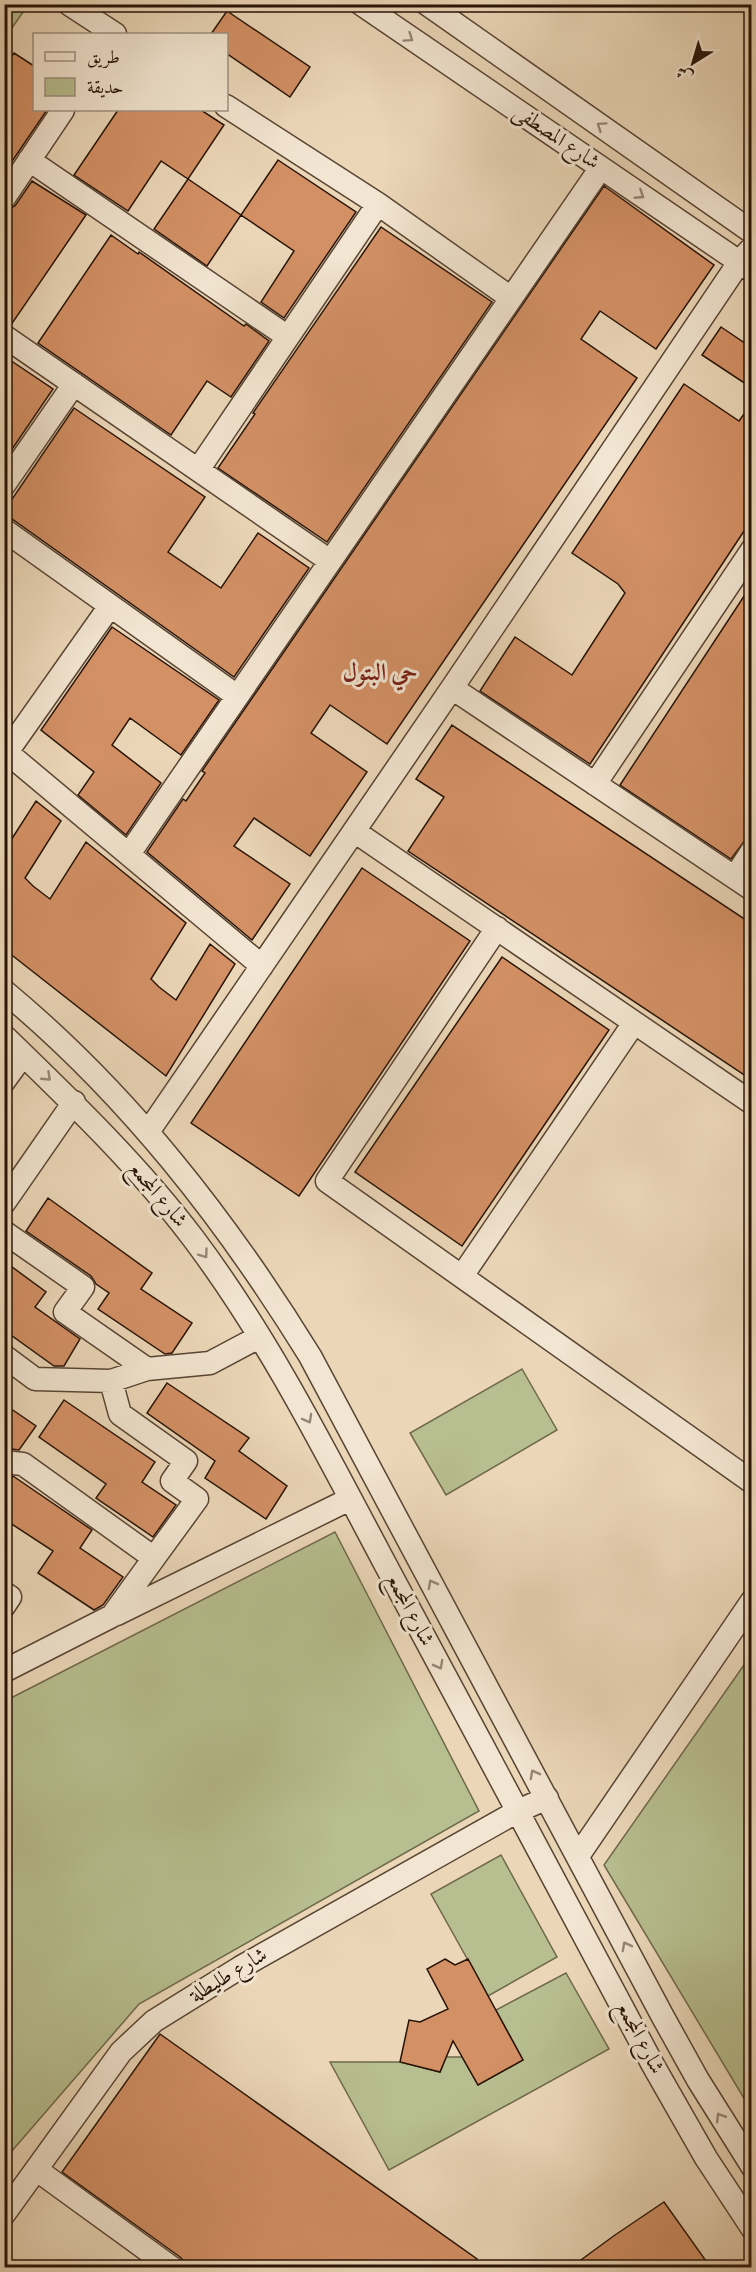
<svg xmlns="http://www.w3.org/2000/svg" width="756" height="2272" font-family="'Sorts Mill Goudy',Amiri,serif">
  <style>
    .green { fill: #b7be8f; stroke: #6f684b; stroke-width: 1.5 }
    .park { fill: url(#park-tufts); stroke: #6f684b; stroke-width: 1.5 }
    .building { fill: #d39065; stroke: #271307; stroke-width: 1.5 }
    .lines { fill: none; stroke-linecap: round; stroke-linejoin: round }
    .minor-casing { stroke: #584433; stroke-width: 25 }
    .minor { stroke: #f2e5d1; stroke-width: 22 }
    .oneway { stroke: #978676 }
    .labels { text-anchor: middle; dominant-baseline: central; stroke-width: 6; stroke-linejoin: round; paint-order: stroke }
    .street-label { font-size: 21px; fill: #271307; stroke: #f2e5d1 }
    .quarter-label { font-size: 24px; font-weight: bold; fill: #7a1f14; stroke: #f2e5d1 }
  </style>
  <defs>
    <pattern id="park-tufts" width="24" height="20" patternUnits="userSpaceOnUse" patternTransform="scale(1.5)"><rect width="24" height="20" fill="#b7be8f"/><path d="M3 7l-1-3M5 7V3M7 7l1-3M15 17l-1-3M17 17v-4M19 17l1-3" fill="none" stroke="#9da27a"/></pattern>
  </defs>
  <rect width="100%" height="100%" fill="#ebd7b8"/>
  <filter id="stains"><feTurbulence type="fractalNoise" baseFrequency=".00333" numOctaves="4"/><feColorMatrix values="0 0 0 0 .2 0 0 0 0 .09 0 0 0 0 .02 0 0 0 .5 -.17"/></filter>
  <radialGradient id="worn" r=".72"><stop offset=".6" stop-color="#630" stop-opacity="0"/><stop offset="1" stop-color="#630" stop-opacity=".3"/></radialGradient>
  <path class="green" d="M522,1369L557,1430L446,1495L410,1433Z
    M335,1532L479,1811L139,2004L5,2159V1701Z
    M751,1655V2110L604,1865Z
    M501,1855L557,1957L488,1996L431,1894Z
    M566,1973L609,2049L389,2170L330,2062H400L440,2072L446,2057H462L478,2085L523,2060L496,2010Z"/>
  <path class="park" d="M5,4L28,5L5,38L4,5Z"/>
  <path class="building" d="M227,11L310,67L290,97L226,53V34H211Z
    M14,53L34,66V110H47L4,173V67Z
    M118,110H201L224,125L188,179L161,161L128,211L74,175Z
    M278,160L356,212L284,318L261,302L294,251L241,215Z
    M188,179L241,215L207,266L154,229Z
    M32,181L86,215L11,325L4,323V211L15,206Z
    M604,186L714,265L656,349L600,311L581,339L637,378L387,744L330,705L311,733L367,772L310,856L254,818L234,846L290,884L252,940L147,852L183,799L186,801L205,773L202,771Z
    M381,227L492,302L327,542L218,468L255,414L253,413Z
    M111,235L138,254L139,252L244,326L246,324L269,341L231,397L207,381L171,435L38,343Z
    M721,327L752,348V388L702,355Z
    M4,356L53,389L4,461Z
    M684,384L739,421L752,403V519L590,764L480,691L515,637L572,675L625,593L618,584L572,553Z
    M74,408L205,497L168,552L221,588L258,533L309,568L234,677L12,519L4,517V511Z
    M752,584V831L731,859L620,785Z
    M112,627L219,700L181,755L130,718L112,745L161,783L126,835L78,795L94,772L41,730Z
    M452,725L752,924V1080L408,851L444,797L416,779Z
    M36,801L61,821L25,878L33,886L50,899L86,842L186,923L151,979L159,987L176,1000L210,944L235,964L166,1076L4,949V851Z
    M362,868L470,941L299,1196L191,1123Z
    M502,957L609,1030L462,1246L355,1172Z
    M48,1198L152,1273L141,1289L192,1323L172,1353L165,1354L98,1309L109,1293L96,1284L91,1276L26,1231Z
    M4,1261L46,1292L35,1307L80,1339L64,1366H54L4,1330V1316L11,1306L4,1301Z
    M167,1383L249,1438L239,1451L287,1486L266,1519L205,1478L215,1461L147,1413Z
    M64,1400L155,1462L142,1482L176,1505L153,1537L96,1498L106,1484L39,1437Z
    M4,1404L36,1426L19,1450L4,1448Z
    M13,1476L92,1530L80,1548L123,1577L103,1605L94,1610L38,1573L53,1551L4,1519V1489Z
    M445,1959L455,1965L468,1959L523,2060L478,2085L453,2041L440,2072L400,2062L409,2020L420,2022L448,2009L427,1969Z
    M160,2034L477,2259L471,2268H191L180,2257L62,2172Z
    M664,2202L711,2268H570L615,2235Z"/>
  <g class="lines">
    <defs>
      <path id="minor" d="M69,4L115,34
        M361,4L751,270
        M427,4L752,232
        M226,106L378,204L511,298
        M29,160L288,337
        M4,198L63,110
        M4,336L330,561
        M198,470L378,204
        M4,485L74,384
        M4,530L237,696
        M452,688L752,889
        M4,750L262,966
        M7,752L110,606
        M595,784L752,550
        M354,831L752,1103
        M129,854L600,169
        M735,877L752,851
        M497,928L327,1181L752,1482
        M4,991C128,1094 226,1220 310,1356L663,2017L698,2080L752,2166
        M4,1036C71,1101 137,1164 193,1238C275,1347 334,1469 398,1588C483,1747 569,1905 653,2065L706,2158L752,2228
        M4,1081L23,1055
        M148,1132L452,688L740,261L752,248
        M4,1203L74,1102
        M4,1232L83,1287L65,1312L147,1369L210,1363L259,1337
        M462,1276L634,1023
        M4,1356L35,1379L111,1381L147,1369
        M111,1381L120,1414L186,1461L172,1481L197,1499L154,1558
        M4,1462L23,1464L154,1558L112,1616L4,1671
        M4,1593L10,1597L4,1606
        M117,1614L350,1499
        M578,1856L752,1601
        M37,2170L172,2268
        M4,2214L121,2052L154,2021L241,1967L518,1811L547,1798"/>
    </defs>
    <use href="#minor" class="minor-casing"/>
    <use href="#minor" class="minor"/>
  </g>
  <defs><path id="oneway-chevron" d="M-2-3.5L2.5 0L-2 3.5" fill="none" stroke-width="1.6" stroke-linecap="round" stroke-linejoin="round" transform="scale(1.5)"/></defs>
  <g class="oneway">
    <use href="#oneway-chevron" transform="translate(409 38) rotate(35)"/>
    <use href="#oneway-chevron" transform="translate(601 126) rotate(-145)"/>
    <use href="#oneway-chevron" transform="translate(640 195) rotate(33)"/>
    <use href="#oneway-chevron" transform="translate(47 1077) rotate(43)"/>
    <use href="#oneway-chevron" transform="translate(204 1254) rotate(54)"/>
    <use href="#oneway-chevron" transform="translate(308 1419) rotate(61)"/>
    <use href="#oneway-chevron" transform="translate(432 1584) rotate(-118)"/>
    <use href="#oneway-chevron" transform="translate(439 1665) rotate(62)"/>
    <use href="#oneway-chevron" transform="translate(534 1774) rotate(-118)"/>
    <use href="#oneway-chevron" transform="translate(626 1946) rotate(-118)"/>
    <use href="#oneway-chevron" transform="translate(720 2117) rotate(-121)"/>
  </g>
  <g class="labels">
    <g class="street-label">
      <text transform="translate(556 138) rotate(34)">شارع المصطفى</text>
      <text transform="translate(157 1195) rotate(50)">شارع المجمع</text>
      <text transform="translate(409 1610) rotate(62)">شارع المجمع</text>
      <text transform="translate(229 1976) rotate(-31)">شارع طليطلة</text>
      <text transform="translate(639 2038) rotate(62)">شارع المجمع</text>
    </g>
    <g class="quarter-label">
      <text x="380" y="674">حي البتول</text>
    </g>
  </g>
  <rect width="756" height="2272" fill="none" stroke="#ebd7b8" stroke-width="24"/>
  <rect x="6" y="6" width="744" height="2260" fill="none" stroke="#271307" stroke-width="3"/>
  <rect x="12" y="12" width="732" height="2248" fill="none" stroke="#271307" stroke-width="1.5"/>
  <rect x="33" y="33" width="195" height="78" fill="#f2e5d1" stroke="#a19180" stroke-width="1.5"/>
  <rect x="45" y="52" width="30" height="9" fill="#f2e5d1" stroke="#a19180" stroke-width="1.5"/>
  <text x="87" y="63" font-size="18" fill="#271307">طريق</text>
  <rect x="45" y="78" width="30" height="18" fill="#b7be8f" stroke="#a19180" stroke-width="1.5"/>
  <text x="87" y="93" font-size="18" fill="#271307">حديقة</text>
  <g transform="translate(693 63) rotate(217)" stroke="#f2e5d1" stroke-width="4.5" paint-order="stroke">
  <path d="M0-4.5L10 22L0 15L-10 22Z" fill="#271307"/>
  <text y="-9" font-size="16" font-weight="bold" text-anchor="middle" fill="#271307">ش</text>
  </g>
  <rect width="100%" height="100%" filter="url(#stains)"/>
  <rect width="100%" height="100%" fill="url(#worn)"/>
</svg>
